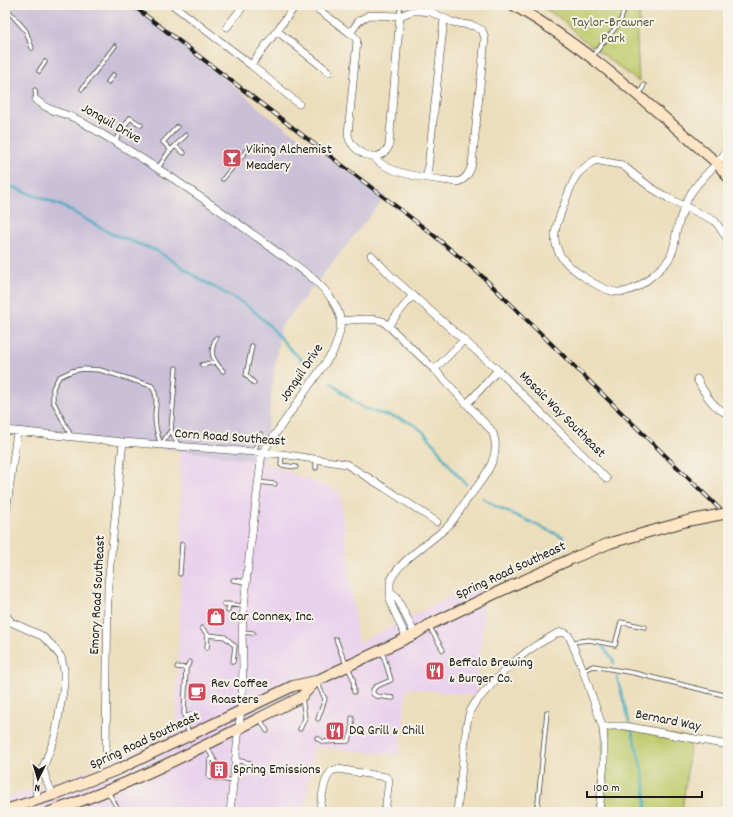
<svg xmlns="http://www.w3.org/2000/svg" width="733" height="817" font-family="Dekko,sans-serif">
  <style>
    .built { fill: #e9d1ed }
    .industrial { fill: #c9bfd7 }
    .green { fill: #beca6c; stroke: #6d7344 }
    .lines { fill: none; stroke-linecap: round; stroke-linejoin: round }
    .stream { stroke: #41abc0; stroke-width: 2.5 }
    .service-casing { stroke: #3b3934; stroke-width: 5 }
    .minor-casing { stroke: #3b3934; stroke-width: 8 }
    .secondary-casing { stroke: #3b3934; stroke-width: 12 }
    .service { stroke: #fff; stroke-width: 3.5 }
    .minor { stroke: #fff; stroke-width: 7 }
    .secondary { stroke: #fde5c5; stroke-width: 10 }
    .rail-casing { stroke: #1c1c1c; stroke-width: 4 }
    .rail { stroke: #f7f3e8; stroke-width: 2.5; stroke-dasharray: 8; stroke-linecap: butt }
    .secondary-bridge-casing { stroke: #3b3934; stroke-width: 12; stroke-linecap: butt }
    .secondary-bridge { stroke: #fde5c5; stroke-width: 10 }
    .labels { text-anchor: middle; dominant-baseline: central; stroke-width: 4; stroke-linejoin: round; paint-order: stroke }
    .park-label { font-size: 14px; fill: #555938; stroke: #f7f3e8 }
    .street-label { font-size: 14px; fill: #1c1c1c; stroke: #f7f3e8 }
    .poi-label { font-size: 14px; fill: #1c1c1c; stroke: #f7f3e8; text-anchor: start }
  </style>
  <rect width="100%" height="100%" fill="#f7f3e8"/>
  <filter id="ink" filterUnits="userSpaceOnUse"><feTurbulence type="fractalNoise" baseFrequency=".025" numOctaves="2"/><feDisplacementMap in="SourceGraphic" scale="8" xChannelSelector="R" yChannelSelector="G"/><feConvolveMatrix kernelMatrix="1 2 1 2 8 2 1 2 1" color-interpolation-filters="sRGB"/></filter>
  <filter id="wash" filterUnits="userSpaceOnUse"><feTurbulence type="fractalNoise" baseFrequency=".012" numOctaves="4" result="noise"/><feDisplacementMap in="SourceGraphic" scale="16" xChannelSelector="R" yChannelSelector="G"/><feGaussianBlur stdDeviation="0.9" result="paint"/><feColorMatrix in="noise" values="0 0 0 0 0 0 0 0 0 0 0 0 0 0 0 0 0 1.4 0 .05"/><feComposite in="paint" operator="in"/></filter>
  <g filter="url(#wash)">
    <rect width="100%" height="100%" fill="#ecdebc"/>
    <path class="built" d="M179,450L263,462L340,492L358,643L483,580V626L476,696L407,688L399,755L313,747L305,812H5V797L20,794L98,768L176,733L182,534Z"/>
    <path class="industrial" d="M5,5H132L178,37L267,115L386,196L280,328L263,462L179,450L64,439L5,429Z"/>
    <path class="green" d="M540,5H641L637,40L639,82L577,35L565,22Z
      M611,726L691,738L682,812H599L603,728Z"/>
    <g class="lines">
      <path class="stream" d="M5,184L62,206L112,234L155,250L165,256L203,281L243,303L253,310L269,325L292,351L308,365
        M332,383C342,392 352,402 364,408C381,416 400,415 416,426C429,435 437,448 446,461C452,469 459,477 466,484
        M483,498L497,507L563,537
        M603,647L613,660L614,663
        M617,677L629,722
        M632,731C640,761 647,781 646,812"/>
    </g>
  </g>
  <g filter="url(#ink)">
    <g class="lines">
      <defs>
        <path id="service" d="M400,5V16
          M6,8L26,31L32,48
          M592,57L620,22L625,7
          M39,71L45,62
          M108,82L113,75
          M82,89L115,46
          M35,90L36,100
          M639,96L644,85
          M115,141L130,118L141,125
          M175,146L184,153
          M171,150L163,142L177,127
          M158,168L168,153L186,135
          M223,179L247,150
          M216,338C209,353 212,359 223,371
          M252,346L246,375L254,383
          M202,365L215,362
          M171,430L179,447
          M71,436L53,401V388L59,377L72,371L83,369L100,370L152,386C158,396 156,404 155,415C155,425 157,435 161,444
          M161,445L171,430L176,368
          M254,451L261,434
          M282,454L281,465L296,467
          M316,468V459
          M258,482L275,484
          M180,574L182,544
          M233,580L246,582
          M224,604L244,606
          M228,611L229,604
          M429,626L443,650
          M202,628L208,635L225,637L235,646L233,662
          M242,632L253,633
          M336,639L342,655L353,678L354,692
          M572,642L589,640L615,645L621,622L645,627
          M207,648L208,635
          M382,651L391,680L375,687L373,690V694L376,696L393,698
          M177,667L186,668
          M584,670L593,666L634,673L728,696
          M317,682L325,699L318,719
          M185,717L193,714
          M260,719L267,731
          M300,729L305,718L302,698
          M190,735L187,728L184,713L186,668L190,662
          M317,738L323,742L348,741L352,732V718
          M206,746L216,763L214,778
          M214,759L210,760L209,777L233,781
          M235,760L250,763
          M108,792L118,809L114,812
          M230,810L244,812
          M162,812H169
          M537,812L547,712"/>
        <path id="minor" d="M173,5L251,65L299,104
          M312,5L350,33L355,37L357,41L348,134C350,152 379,167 389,146L400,16
          M227,27L244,5
          M277,31L329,72
          M350,33L359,21L369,15L400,16L412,11H420L431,12L452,22L474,26L482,30L485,38L472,164C470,172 466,180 457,182C436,179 384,175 374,156
          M251,65L296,5
          M36,100C39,102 43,105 46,107C57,113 71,115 82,122C147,160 209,201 269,246C293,264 326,282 338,311C344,325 338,339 333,352L262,453L247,574L242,632L243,665L242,699L230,812
          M728,149C718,165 701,177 691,193C683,206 680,219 676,233C675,242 674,251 669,259C665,265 658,271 652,276C643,284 630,293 617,292C601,291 568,268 560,255C557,249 555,243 555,237C553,230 572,182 577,175C582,169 589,164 595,160L622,165L650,187L668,198L715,221L728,240
          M427,177L444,19
          M371,255L392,277L498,370L607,479
          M340,321C354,320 369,317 383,321L437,372L492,431C504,457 481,481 466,501C460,510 454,521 446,528C432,541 394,564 390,583C390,585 390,596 390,598C390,604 403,630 406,637
          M388,326L413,295
          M434,370L464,340
          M697,379C705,394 712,407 728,414
          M467,404L498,370
          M5,430L123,442L282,454L346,464L385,488L437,522
          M5,520L17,432
          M391,592L396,596L415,634
          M5,614L11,622L42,636L52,645L61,657L64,670V685L55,737L43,768L37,775L36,786L37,800
          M603,728L611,726H625L728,745
          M106,749L108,584L123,442
          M43,768L46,779L53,795
          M319,812C322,802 323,777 332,771C332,771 337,769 338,769L386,777L389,780L385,812
          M457,812L467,723L470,711L475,703C496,679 518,654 547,639C554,635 562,628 569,636L583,670L603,728L604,740V763L599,812"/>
        <path id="secondary" d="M513,5C587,47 651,107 717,163L728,177
          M5,810L53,795L119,769L293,686L316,681L415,634L429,625L496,593L571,559L610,543L687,521
          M50,812C137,783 219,738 301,697L316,681"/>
      </defs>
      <use href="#service" class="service-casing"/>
      <use href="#minor" class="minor-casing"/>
      <use href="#secondary" class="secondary-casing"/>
      <use href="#service" class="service"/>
      <use href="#minor" class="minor"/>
      <use href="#secondary" class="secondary"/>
      <defs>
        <path id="rail" d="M132,5L431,233L483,277L728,517"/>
      </defs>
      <use href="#rail" class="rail-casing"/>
      <use href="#rail" class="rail"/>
      <defs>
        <path id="secondary-bridge" d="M687,521L728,513"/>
      </defs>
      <use href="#secondary-bridge" class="secondary-bridge-casing"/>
      <use href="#secondary-bridge" class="secondary-bridge"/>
    </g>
  </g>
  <defs>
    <symbol id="bar-square" viewBox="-11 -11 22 22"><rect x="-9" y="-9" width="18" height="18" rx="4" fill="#d1495b" stroke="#f7f3e8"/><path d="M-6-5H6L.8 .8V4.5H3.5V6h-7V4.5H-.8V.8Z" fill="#fff"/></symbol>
    <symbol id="shop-square" viewBox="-11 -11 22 22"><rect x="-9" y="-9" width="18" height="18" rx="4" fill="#d1495b" stroke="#f7f3e8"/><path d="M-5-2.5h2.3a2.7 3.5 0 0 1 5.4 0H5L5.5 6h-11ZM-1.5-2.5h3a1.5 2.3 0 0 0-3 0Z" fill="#fff"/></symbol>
    <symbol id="restaurant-square" viewBox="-11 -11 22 22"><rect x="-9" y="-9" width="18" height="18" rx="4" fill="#d1495b" stroke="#f7f3e8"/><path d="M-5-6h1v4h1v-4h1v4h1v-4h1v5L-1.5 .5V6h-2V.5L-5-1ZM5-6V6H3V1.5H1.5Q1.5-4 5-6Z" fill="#fff"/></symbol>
    <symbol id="cafe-square" viewBox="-11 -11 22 22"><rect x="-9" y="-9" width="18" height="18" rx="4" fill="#d1495b" stroke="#f7f3e8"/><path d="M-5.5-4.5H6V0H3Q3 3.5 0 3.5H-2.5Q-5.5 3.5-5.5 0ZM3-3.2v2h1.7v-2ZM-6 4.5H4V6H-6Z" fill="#fff"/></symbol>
    <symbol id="building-square" viewBox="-11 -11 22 22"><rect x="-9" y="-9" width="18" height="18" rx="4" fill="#d1495b" stroke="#f7f3e8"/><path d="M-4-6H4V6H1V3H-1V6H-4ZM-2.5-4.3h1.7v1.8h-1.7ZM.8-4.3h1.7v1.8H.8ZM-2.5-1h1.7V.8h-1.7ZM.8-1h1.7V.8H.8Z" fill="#fff"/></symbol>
  </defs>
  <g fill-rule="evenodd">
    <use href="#bar-square" x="221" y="147" width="22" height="22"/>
    <use href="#shop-square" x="205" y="606" width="22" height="22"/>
    <use href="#restaurant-square" x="424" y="660" width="22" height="22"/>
    <use href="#cafe-square" x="186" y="681" width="22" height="22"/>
    <use href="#restaurant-square" x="324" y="720" width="22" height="22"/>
    <use href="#building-square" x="208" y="759" width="22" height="22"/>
  </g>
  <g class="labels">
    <g class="park-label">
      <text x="613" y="23">Taylor-Brawner<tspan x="613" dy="16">Park</tspan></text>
    </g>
    <g class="street-label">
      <text transform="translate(111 124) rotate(30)">Jonquil Drive</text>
      <text transform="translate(302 373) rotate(-56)">Jonquil Drive</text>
      <text transform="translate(562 415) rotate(45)">Mosaic Way Southeast</text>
      <text transform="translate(230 438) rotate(4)">Corn Road Southeast</text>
      <text transform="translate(511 571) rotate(-25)">Spring Road Southeast</text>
      <text transform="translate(98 595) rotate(-87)">Emory Road Southeast</text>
      <text transform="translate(668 721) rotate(11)">Bernard Way</text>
      <text transform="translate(145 741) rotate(-25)">Spring Road Southeast</text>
    </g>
    <g class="poi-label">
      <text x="246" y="150">Viking Alchemist<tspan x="246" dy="16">Meadery</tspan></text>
      <text x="230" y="617">Car Connex, Inc.</text>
      <text x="449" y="663">Beffalo Brewing<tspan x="449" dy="16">&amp; Burger Co.</tspan></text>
      <text x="211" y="684">Rev Coffee<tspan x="211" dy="16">Roasters</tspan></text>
      <text x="349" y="731">DQ Grill &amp; Chill</text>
      <text x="233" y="770">Spring Emissions</text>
    </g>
  </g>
  <rect width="733" height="817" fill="none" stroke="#f7f3e8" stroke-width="20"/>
  <g transform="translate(38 779) rotate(185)" stroke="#f7f3e8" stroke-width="3" paint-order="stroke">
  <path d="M0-3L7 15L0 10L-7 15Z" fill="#1c1c1c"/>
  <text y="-6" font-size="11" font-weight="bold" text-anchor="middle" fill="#1c1c1c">N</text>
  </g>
  <path d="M587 791v6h115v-6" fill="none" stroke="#1c1c1c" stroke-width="2"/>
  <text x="593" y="791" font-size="12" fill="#1c1c1c" stroke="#f7f3e8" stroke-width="3" paint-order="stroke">100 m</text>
</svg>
